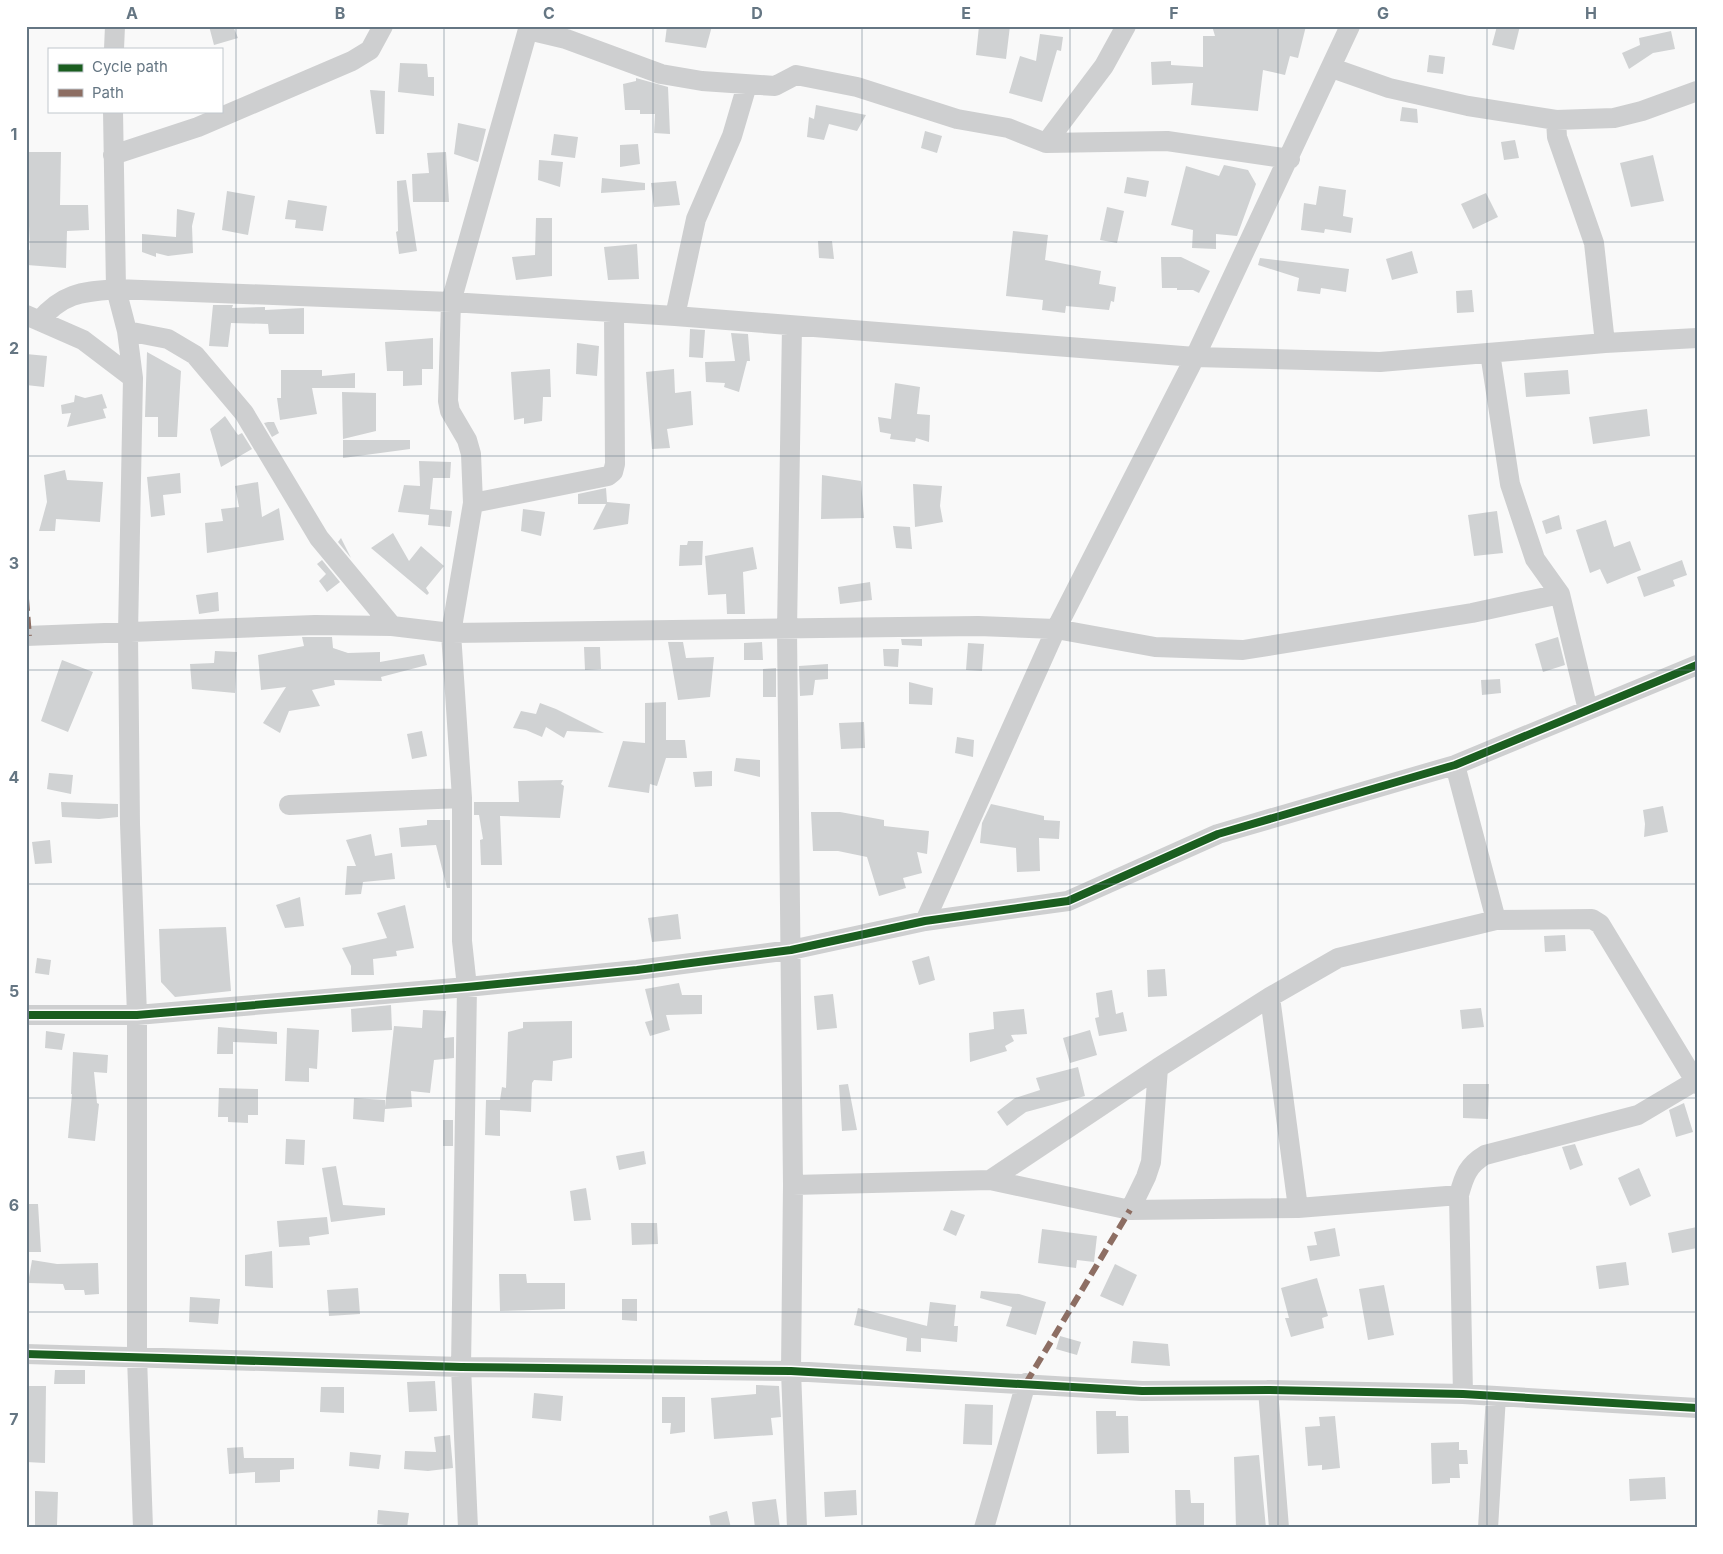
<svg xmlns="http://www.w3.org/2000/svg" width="1723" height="1554" font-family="Inter,sans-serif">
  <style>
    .building { fill: #d0d2d3 }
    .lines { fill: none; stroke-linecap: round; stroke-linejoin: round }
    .minor { stroke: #cecfd0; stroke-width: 20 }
    .quiet { stroke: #8d6e63; stroke-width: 6; stroke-dasharray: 12 6; stroke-linecap: butt }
    .cycleway-casing { stroke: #fff; stroke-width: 11 }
    .cycleway { stroke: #1b5e20; stroke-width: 8 }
    .grid { fill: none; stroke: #657683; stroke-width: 1; stroke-opacity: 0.55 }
    .neatline { fill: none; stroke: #657683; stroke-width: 2 }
    .grid-label { font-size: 16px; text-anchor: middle; font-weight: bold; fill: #657683 }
  </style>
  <rect width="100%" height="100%" fill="#f9f9f9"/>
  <path class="building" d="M209,26H233L238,38L214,45Z
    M667,26H712L706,48L665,42Z
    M979,26H1010L1006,59L976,55Z
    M1212,26H1306L1298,58L1290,56L1285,75L1263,70L1258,111L1191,105L1193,83L1152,85L1151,62L1171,61V65L1203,67V36H1215Z
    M1497,26H1520L1514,50L1492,45Z
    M1671,31L1675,49L1653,53L1629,69L1622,53L1640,45L1639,38Z
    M1040,34L1063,37L1061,51L1057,50L1042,102L1009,93L1020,56L1036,61Z
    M1429,55L1445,57L1443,74L1427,72Z
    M400,63L427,64L428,77H434V96L398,92Z
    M636,78L668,87L670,134L654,133L655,114H640V110H625L623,84L636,81Z
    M370,90L385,91L384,134H376Z
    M816,105L866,115L857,131L829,124L824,140L807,137L809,117L814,119Z
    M1402,107L1417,109L1418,123L1400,121Z
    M458,123L486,129L478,162L454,154Z
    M925,131L942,136L937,153L921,148Z
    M554,134L578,137L575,158L551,155Z
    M1515,140L1519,158L1504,160L1501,142Z
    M638,144L640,164L620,167V145Z
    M26,152H61L60,205H88L89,230L67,231L66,268L27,265V249L30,250Z
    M446,152L449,202H413L412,174L429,173L427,153Z
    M1653,155L1664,201L1631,207L1620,163Z
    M539,160L563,162L560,187L538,180Z
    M1224,165L1248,170L1256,184L1237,236L1216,234V249L1192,248L1193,230L1171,225L1186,166L1219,176Z
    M1127,177L1149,181L1146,197L1124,193Z
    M602,178L645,183V190L601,193Z
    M406,180L417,251L399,254L396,232L398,231L397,181Z
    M676,181L680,205L654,207L651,183Z
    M1319,186L1346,190L1343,216L1353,218L1351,233L1325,229L1324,233L1301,230L1304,203L1316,205Z
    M227,191L255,196L248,235L222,230Z
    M1486,193L1498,217L1473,229L1461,204Z
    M288,200L327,206L323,231L295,228L296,220L285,219Z
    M1107,207L1124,211L1117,243L1100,240Z
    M177,209L195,213L192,226L193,253L168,256L156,253V257L142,252V234L176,237Z
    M536,218H552V276L516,280L512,257L535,255Z
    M1013,231L1048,235L1045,260L1101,271L1099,284L1116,287L1114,302L1111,301L1109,310L1066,306L1065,313L1042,310L1043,300L1006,296Z
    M818,241H832L834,259L819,258Z
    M637,244L639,279L608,280L604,247Z
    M1412,251L1418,273L1392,280L1386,259Z
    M1161,257H1181L1210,271L1199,293L1193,290H1177V288H1162Z
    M1260,258L1349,269L1346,292L1321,288L1320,294L1297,291L1299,278L1258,265Z
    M1472,290L1474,312L1457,313L1456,291Z
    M213,305H233L232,308L265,307V310L304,308V334H269L268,324L231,323L228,347L209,346Z
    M690,329L705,330L703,358L689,357Z
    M731,333L748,334L750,361H747L739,392L724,387L725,383L706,382L705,362L735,361Z
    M433,338V369H422V385L403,386V371H387L385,342Z
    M577,343L599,346L597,376L576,374Z
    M147,352L181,371L177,437H158V417H145Z
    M26,354L47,356L44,387L26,385Z
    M550,369L551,397H543L542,421L524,424V418L514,420L511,372Z
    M674,369L675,393L691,391L693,425L667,429L670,448L652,449L646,372Z
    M281,370H322V376L355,373V388H312L317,414L280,420L277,398H281Z
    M1568,370L1570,394L1526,397L1524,373Z
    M895,383L920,387L917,414L930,415L929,442L916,438L915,442L890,439L891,434L880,432L878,417L891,419Z
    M342,392L376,393V431L343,439Z
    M102,394L107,408L103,409L106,418L67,427L71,413L62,414L61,405L74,402L75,395L85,398Z
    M1647,409L1650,436L1593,444L1589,417Z
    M225,416L238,435L242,433L252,449L221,467L210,429Z
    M268,422H274L279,433L272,437L264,423Z
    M343,440H410V449L343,458Z
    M419,461L451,462L450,478H433L430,509L452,511L450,527L428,525L429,515L398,512L404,485L420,486Z
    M65,470L67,480L103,482L100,522L56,519L55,531H39L47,502L44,475Z
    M180,473L181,493L163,495L165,515L151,517L147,477Z
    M822,475L861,481L864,518L821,519Z
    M258,482L262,517L279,508L284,540L207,553L205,523L223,521L221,509L239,507L235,486Z
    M913,484L942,486L940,506L943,522L915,527Z
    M606,488L607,502L630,504L628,524L593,530L606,504H578V494Z
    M523,509L545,512L541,536L521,531Z
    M1497,511L1503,553L1474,556L1468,515Z
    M1559,515L1562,529L1546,534L1542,521Z
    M1606,520L1614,547L1630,541L1641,570L1607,584L1600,569L1590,573L1576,530Z
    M893,526L910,527L912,549L896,548Z
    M393,533L409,561L421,546L444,566L426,588L429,593L427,595L371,548Z
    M341,538L351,558L338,542Z
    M688,541H703L702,565L679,566L680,545H687Z
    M753,547L757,569L743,572L745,614H727L726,594L708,595L705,556Z
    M322,560L340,582L327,592L319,581L326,574L317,564Z
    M1682,560L1687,575L1673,580L1675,586L1644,597L1637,577Z
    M870,582L872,600L840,604L838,587Z
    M218,592L219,611L199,614L196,595Z
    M302,637H332L333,648L348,653L380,652V662L424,654L427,665L381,677L382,681L334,680L335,685L312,690L320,706L289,711L280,733L263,723L286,687L261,690L258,655L304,646Z
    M1558,637L1565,665L1543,672L1535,644Z
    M901,639H922V646L902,645Z
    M668,642H683L686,658L714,657L710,697L678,700Z
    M762,642L763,660H744V643Z
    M968,643L984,644L982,671L966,670Z
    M584,647H600L601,669L585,670Z
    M883,649H899L898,667L884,666Z
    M215,651L237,652L235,693L192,689L190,664L214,663Z
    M62,660L93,672L68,732L41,721Z
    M828,664V679L815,680L813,695L800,696L799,666Z
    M776,668V697H763V669Z
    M1500,679L1501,693L1482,695L1481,680Z
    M909,682L933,688L932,705L909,704Z
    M666,702V740H685L687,758H666L657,786L650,784L649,793L608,787L623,741L645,743V703Z
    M540,703L556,709L604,733L567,731L564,738L546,727L542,737L526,730L513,728L521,711L536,714Z
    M864,722L865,748L841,749L839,723Z
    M422,731L427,756L412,759L407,734Z
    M957,737L974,740L973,757L955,753Z
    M736,758L760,760V777L734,771Z
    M712,771V786L695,787L693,772Z
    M49,773L73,775L71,794L47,789Z
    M563,780L561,784L564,786L560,818L500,816L502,865H481L480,840L483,839L479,815H474V802H519L518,781Z
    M61,802L118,804V817L99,819L62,817Z
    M991,804L1044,816V820L1060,821L1059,839L1039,838L1040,871L1017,872L1016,848L980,843L982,823Z
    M1663,806L1668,832L1644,837L1645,824L1643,810Z
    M811,812H840L884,820V826L929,831L927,854L917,852L922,873L903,878L906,888L879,896L867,857L838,851H813Z
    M427,820H450V888H447L436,845L401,847L399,828L427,825Z
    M371,834L375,856L392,853L395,879L363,882L361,894L345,895L347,866H356L346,840Z
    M50,840L52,863L35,864L32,842Z
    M300,897L304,926L285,928L276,905Z
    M405,905L414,948L396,951L397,956L373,959L374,975H351V966L342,948L387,938L377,913Z
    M678,914L681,939L652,942L648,918Z
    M226,927L231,991L175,997L161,982L159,929Z
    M1565,935L1566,951L1545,952L1544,936Z
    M929,956L935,980L919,985L912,961Z
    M37,958L51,960L49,975L35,973Z
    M1165,969L1167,996L1148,997L1147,970Z
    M679,983L682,995H702V1014L666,1015L670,1030L650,1036L645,1022L653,1020L645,989Z
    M1112,990L1116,1014L1123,1012L1127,1031L1099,1036L1095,1018L1099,1017L1096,993Z
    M833,994L837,1028L817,1030L814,996Z
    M391,1005L392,1030L352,1032L351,1009Z
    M1481,1008L1484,1027L1462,1029L1460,1010Z
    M1024,1009L1027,1034L1011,1035L1014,1041L1005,1046L1007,1051L970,1062L969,1033L994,1029L993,1012Z
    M423,1010L446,1011L444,1038L454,1037V1058L434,1060L430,1093L411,1091L412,1107L385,1109L384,1122L353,1119L354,1098L385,1100V1107L394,1026L422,1028Z
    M572,1021V1058L553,1061L552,1081L534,1080L532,1083L531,1112L500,1110V1136L485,1135L486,1100H500L502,1087L506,1088L508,1032L523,1028V1022Z
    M218,1027L277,1032V1044L233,1042V1054H217Z
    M287,1028L319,1030L317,1069L309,1068V1082L285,1081Z
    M1090,1030L1097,1055L1070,1063L1063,1038Z
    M46,1031L65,1034L62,1050L45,1048Z
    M73,1052L108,1055L107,1073L94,1072L97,1103L99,1104L95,1141L68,1138L72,1094H71Z
    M1078,1067L1085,1096L1026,1112L1007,1126L997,1112L1015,1098L1040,1090L1036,1078Z
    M848,1084L857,1130L842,1131L839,1085Z
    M1463,1084H1489L1488,1119L1463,1118Z
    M219,1088L258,1089V1115H248V1123L228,1122V1117H218Z
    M1684,1103L1693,1132L1676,1137L1669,1110Z
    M443,1120H453V1146H443Z
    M286,1139L305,1140L304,1165L285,1164Z
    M1575,1144L1583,1165L1570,1170L1562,1147Z
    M644,1151L646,1164L619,1170L616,1156Z
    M336,1166L343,1205L385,1208V1215L331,1222L322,1168Z
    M1639,1168L1651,1196L1630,1206L1618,1178Z
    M586,1188L591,1220L574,1221L570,1191Z
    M26,1204H38L41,1252H26Z
    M951,1210L965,1215L956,1236L943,1230Z
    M327,1217L329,1234L309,1237L310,1245L279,1247L277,1221Z
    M631,1223H657L658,1244L632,1245Z
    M1697,1227V1248L1672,1253L1668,1233Z
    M1335,1228L1340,1256L1310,1261L1307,1246L1317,1245L1314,1232Z
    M1042,1229L1097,1236L1094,1262L1077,1260L1076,1268L1038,1263Z
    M272,1251L273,1288L245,1286V1255Z
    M32,1260L57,1264L98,1263L99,1294L85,1295L84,1290H65L63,1284L28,1283Z
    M1626,1262L1629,1285L1599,1289L1596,1266Z
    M1115,1264L1137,1275L1123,1306L1100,1296Z
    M499,1274H526L527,1283H565V1309L500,1311Z
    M1317,1278L1328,1316L1322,1318L1324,1328L1291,1337L1285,1318H1289L1281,1288Z
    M1384,1285L1394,1335L1368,1340L1359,1289Z
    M358,1288L360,1314L329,1316L327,1290Z
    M981,1291L1019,1294L1046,1302L1036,1335L1006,1326L1012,1307L980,1298Z
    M190,1297L220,1299L218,1324L189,1322Z
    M622,1299H637V1321L622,1320Z
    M930,1302L956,1305L954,1326H958L957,1342L921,1338V1352L906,1351L907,1338L854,1325L858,1308L927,1326Z
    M1060,1336L1081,1342L1077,1355L1056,1349Z
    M1133,1341L1168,1344L1170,1366L1131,1363Z
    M55,1370H85V1384H54Z
    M435,1381L437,1411L409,1412L407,1382Z
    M756,1385L779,1386L781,1417L771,1418L773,1435L714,1439L711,1398L756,1394Z
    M26,1386H46L45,1463L26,1462Z
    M321,1387H344V1413L320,1412Z
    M534,1393L563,1396L561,1421L532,1418Z
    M662,1397H685V1432L670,1434L671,1423H662Z
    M965,1404L993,1405L992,1445L963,1444Z
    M1096,1411H1116V1416H1128L1129,1453L1097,1454Z
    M1335,1416L1340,1468L1322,1470V1465L1308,1466L1305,1427L1320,1426L1319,1417Z
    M450,1435L453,1468L428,1471L404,1469L405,1451L436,1452L434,1437Z
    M1459,1442V1450H1467L1468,1464H1459L1460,1478H1450V1483L1432,1484L1431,1443Z
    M243,1447L244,1458H294V1469L280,1470V1482L255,1483V1472L229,1474L227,1448Z
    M350,1452L381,1455L379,1469L349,1466Z
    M1259,1455L1266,1528H1236L1234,1457Z
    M1665,1477L1666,1499L1630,1501L1629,1479Z
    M856,1490L857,1515L825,1517L824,1492Z
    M1175,1490H1190L1191,1503H1204V1528H1176Z
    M35,1491L58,1492L57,1525H35Z
    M776,1499L780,1528H755L752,1502Z
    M378,1510L409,1513L407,1528H385V1525L377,1524Z
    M727,1511L731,1528H711L709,1516Z"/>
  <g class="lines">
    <path class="minor" d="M528,30L566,39L661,74L702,81L775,86L796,75L857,87L957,119L1008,128L1046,143L1167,141L1290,159
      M114,49L115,26
      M1332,68L1389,88L1468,106L1556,120
      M113,111L116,289L127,331L133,378L128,633L130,824L137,1015V1357L143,1528
      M1046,143L1104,66L1126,26
      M113,155L198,127L352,61L370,50L383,26
      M26,315L83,340L133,378
      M675,316L696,219L732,136L747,85
      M39,321C63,293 81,292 116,289L451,302L675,316L1195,357L1380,362L1605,343L1697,338
      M792,326L787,630L793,1185L791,1371L797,1528
      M127,331L168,339L195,355L244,413L319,538L392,626
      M1605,343L1594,243L1557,137L1556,120L1614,118L1642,111L1697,91
      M1490,353L1510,484L1535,559L1560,594L1588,710
      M473,503L608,476L613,472L615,464L614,314
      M26,636L315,625L392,626L451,633L978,626L1056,629L1155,647L1243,650L1472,613L1560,594
      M1455,765L1496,920
      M289,805L462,798
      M925,921L1056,629L1195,357L1350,26
      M1270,997L1298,1208
      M26,1015H137L467,987L637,970L791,950L925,921L1068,901L1218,834L1455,765L1697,665
      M990,1180L1130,1210L1298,1208L1459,1195
      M793,1185L990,1180L1158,1068L1270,997L1338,958L1496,920L1592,919L1600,924L1697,1084
      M1130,1210L1146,1177L1151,1162L1158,1068
      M26,1354L461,1367L791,1371L1142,1391L1268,1390L1463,1394L1697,1408
      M1268,1390L1279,1528
      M1463,1394L1459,1195C1464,1176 1468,1165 1485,1155L1638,1115L1697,1080
      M468,1528L461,1367L467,987L462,941V798L451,633L473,503L471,454L467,440L450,411L448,401L451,302L529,26
      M984,1528L1026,1383
      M1488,1528L1496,1396"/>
    <path class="quiet" d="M26,599L29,636
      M1026,1383L1130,1210"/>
    <defs>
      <path id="cycleway" d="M26,1015H137L467,987L637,970L791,950L925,921L1068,901L1218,834L1455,765L1697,665
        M26,1354L461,1367L791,1371L1142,1391L1268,1390L1463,1394L1697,1408"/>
    </defs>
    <use href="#cycleway" class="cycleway-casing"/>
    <use href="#cycleway" class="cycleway"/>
  </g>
  <path class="grid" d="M236,26V1528M444,26V1528M653,26V1528M862,26V1528M1070,26V1528M1278,26V1528M1487,26V1528M26,242H1697M26,456H1697M26,670H1697M26,884H1697M26,1098H1697M26,1312H1697"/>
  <rect width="1723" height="1554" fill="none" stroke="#ffffff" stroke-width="55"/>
  <rect x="48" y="48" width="175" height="65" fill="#ffffff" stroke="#c1c8cd"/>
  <rect x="58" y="64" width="25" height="8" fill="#1b5e20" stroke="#c1c8cd"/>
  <text x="92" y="72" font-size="15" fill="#657683">Cycle path</text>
  <rect x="58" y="89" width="25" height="8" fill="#8d6e63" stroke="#c1c8cd"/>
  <text x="92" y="98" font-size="15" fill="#657683">Path</text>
  <rect x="28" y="28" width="1668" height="1498" class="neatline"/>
  <g class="grid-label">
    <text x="132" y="19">A</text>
    <text x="340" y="19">B</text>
    <text x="549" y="19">C</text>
    <text x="757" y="19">D</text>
    <text x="966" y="19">E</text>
    <text x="1174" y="19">F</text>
    <text x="1383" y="19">G</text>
    <text x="1591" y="19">H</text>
    <text x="14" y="140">1</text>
    <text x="14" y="354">2</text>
    <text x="14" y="569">3</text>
    <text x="14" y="783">4</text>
    <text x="14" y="997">5</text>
    <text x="14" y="1211">6</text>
    <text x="14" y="1425">7</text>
  </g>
</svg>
